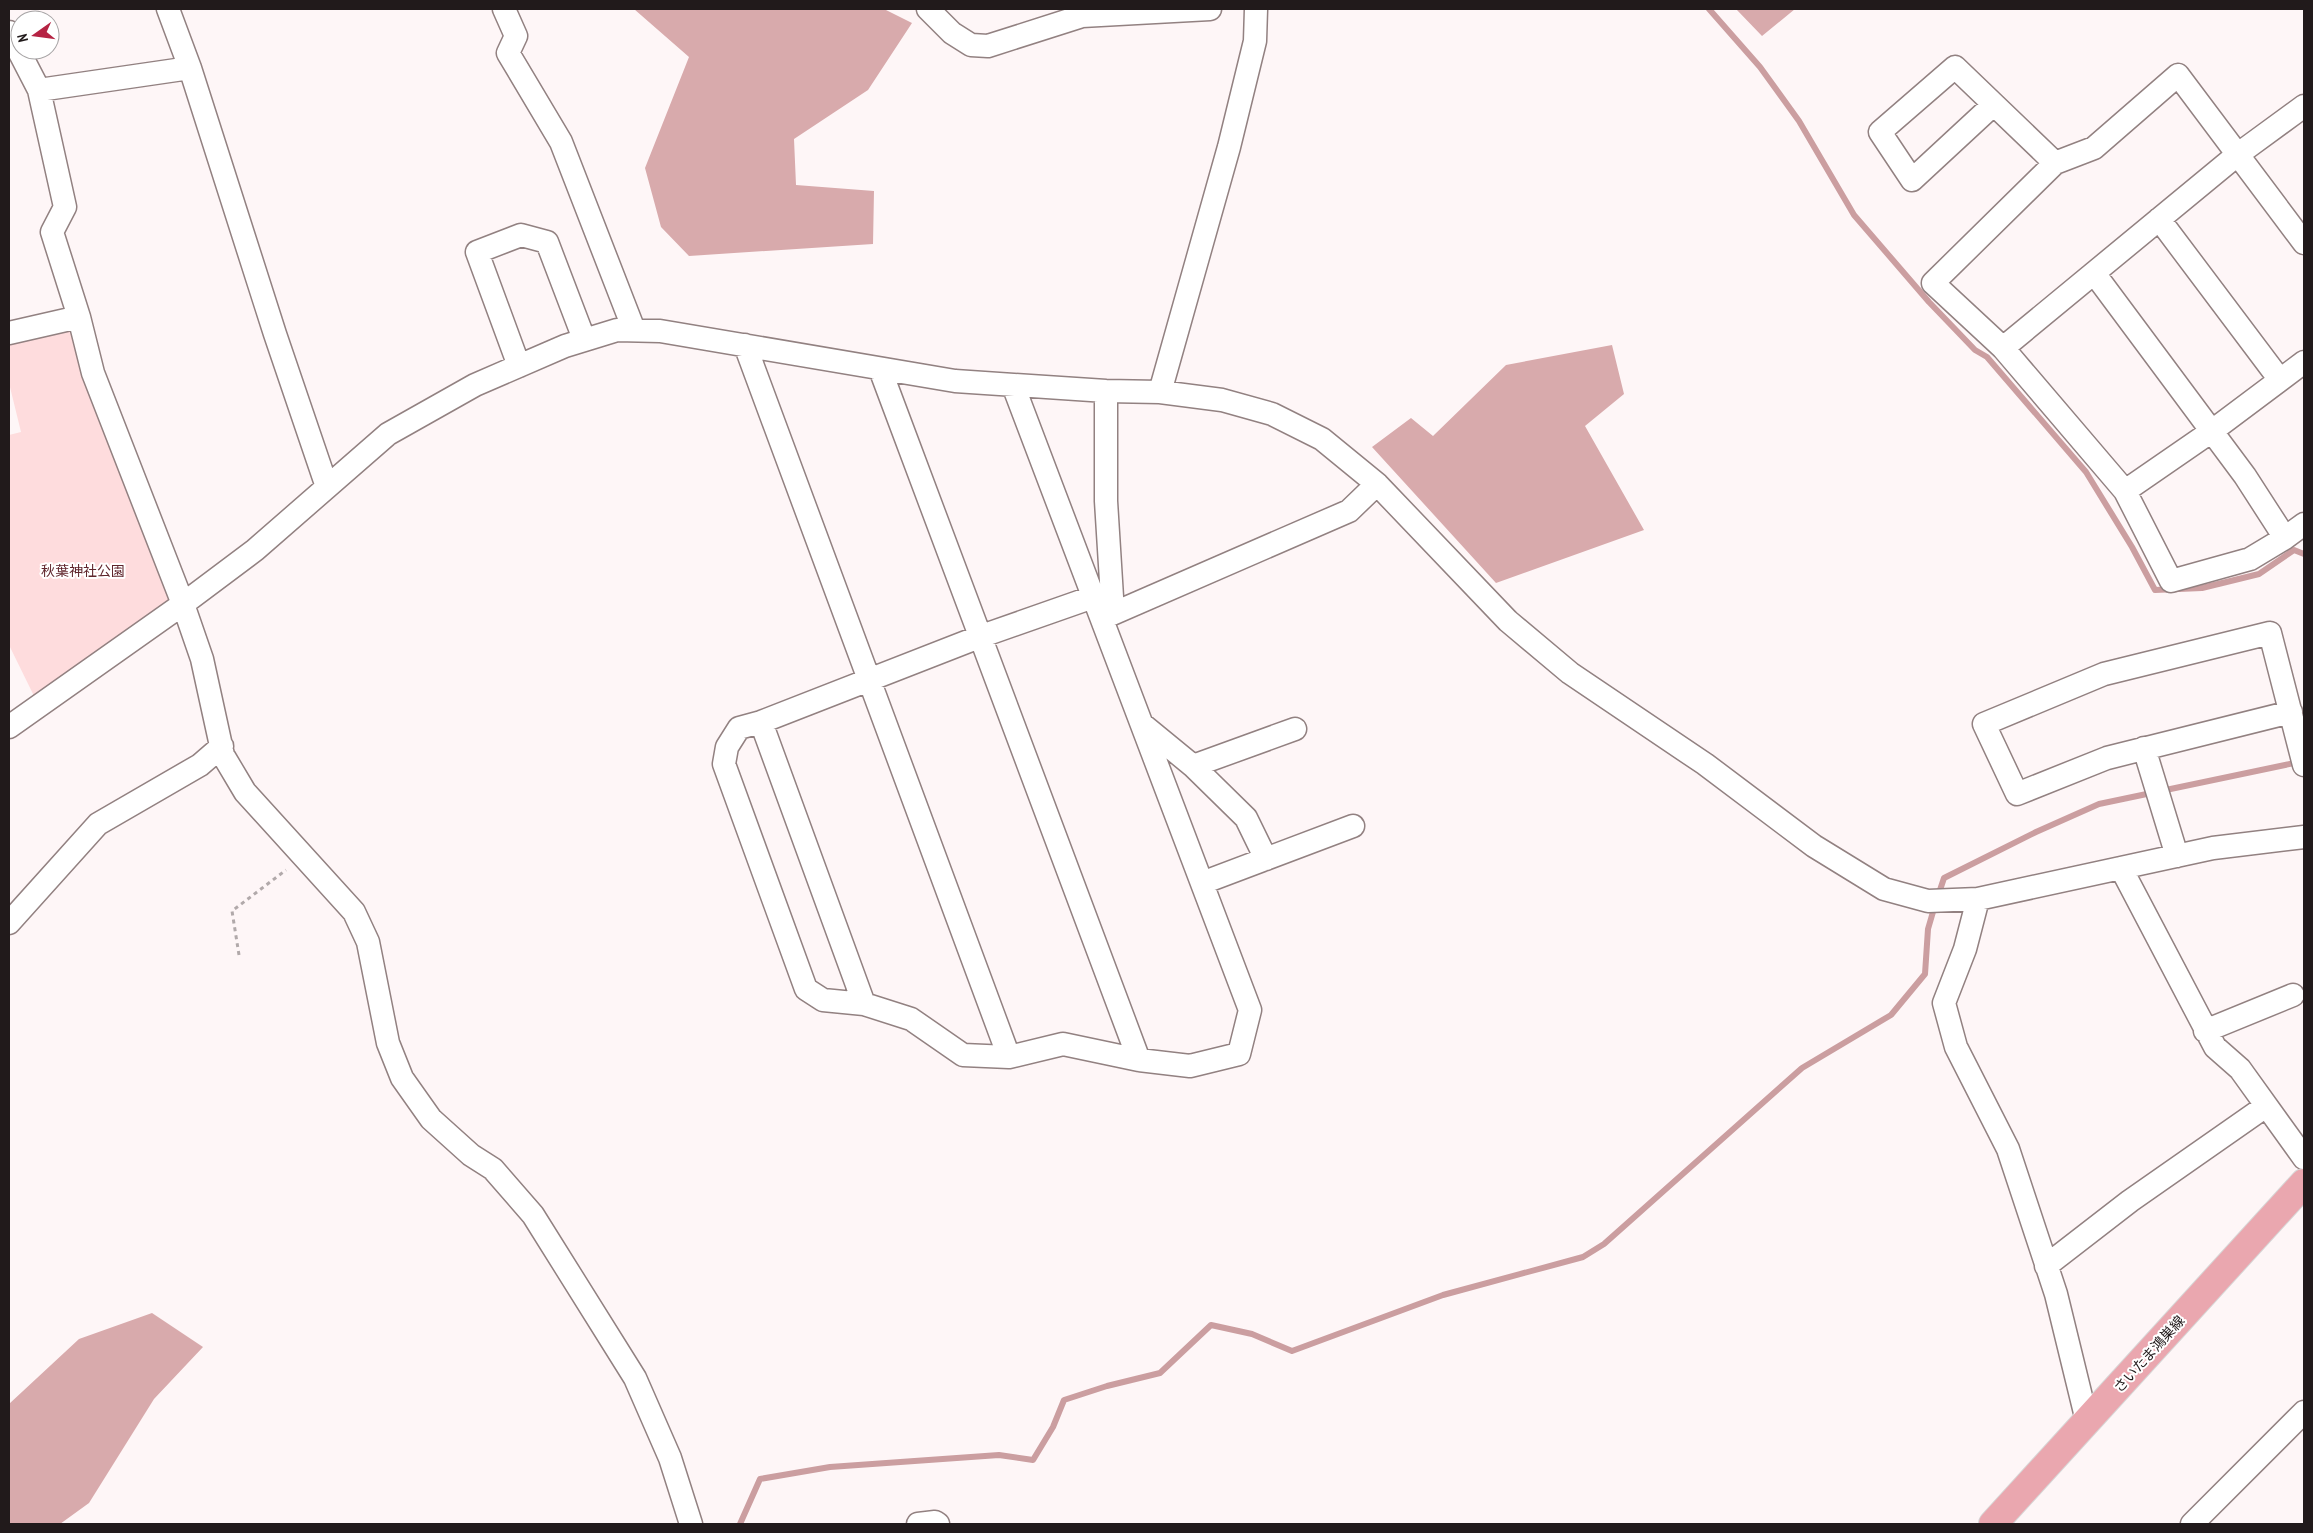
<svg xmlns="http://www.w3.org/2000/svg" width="2313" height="1533" font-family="'PT Sans Narrow','Noto Sans JP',sans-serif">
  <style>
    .green { fill: #fedcdd }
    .forest { fill: #d8aaac }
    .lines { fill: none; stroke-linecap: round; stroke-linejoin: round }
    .stream { stroke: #cb9ea0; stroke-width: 6 }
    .minor-casing { stroke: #928181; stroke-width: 25 }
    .major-casing { stroke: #d7d6d6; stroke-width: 30 }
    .path { stroke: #b1a9aa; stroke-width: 3; stroke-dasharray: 4 4; stroke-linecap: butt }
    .minor { stroke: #fff; stroke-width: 22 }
    .major { stroke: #eaa7af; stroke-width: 28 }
    .labels { text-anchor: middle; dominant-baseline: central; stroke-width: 4; stroke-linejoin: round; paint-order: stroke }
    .park-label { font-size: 14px; fill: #5f252c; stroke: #fff }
    .street-label { font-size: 14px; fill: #211a1b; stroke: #fff }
  </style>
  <rect width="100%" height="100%" fill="#fef6f7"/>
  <path class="green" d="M72,327L174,600L35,698L9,645V435L21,432L9,383V340Z"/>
  <path class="forest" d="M634,9H884L912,23L868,90L794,139L796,185L874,191L873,244L689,256L661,227L645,168L689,57Z
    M1736,9H1795L1762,36Z
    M1612,345L1624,394L1585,426L1644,530L1496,583L1372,447L1411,418L1433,436L1506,365Z
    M152,1313L203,1347L154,1399L89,1503L60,1524H9V1404L79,1339Z"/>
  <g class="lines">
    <path class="stream" d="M1709,9L1760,67L1799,121L1854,215L1929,302L1975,350L1987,357L2086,472L2132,547L2155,590L2202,588L2259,574L2294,550L2304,554
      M1938,896L1944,878L2036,832L2099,804L2299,762
      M740,1524L760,1479L830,1467L999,1455L1033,1460L1053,1427L1064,1400L1107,1386L1160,1373L1211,1325L1252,1334L1292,1351L1443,1295L1583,1257L1604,1244L1802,1068L1891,1015L1925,974L1928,929L1935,905"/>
    <defs>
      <path id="minor" d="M168,9L190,68L275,334L327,487
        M504,9L516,36L508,53L561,142L634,330
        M928,9L952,33L971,45L988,46L1082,16L1210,9
        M9,32L39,90L65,207L52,232L79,317L93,373L183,604L202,659L223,755L245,792L354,912L368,942L388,1043L402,1078L431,1119L471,1155L493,1169L533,1215L635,1378L670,1458L691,1524
        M39,90L190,68
        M1993,105L1912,180L1880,132L1955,67L2055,163
        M2159,219L2280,380
        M2304,243L2178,75L2094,148L2055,163L1933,283L2003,348L2125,491L2171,581L2250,559L2285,538L2304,524
        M2094,273L2245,476L2285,538
        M9,333L79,317
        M745,345L1009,1057
        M2003,348L2237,155L2304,106
        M519,366L477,252L521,235L547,242L584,339
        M880,369L1139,1060
        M1106,391V501L1113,613
        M1160,392L1229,147L1255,41L1256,9
        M2125,491L2212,431L2304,362
        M1103,618L1349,511L1377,484
        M2291,712L2107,758L2017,794L1984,724L2104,674L2270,633L2304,765
        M761,722L864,1004L911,1019L963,1055L1009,1057L1063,1044L1139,1060L1190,1066L1239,1054L1250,1010L1013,385
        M1143,725L1193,766L1246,818L1266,859
        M9,727L183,604L255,550L388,434L475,385L565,346L617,330L660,331L955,381L1106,391L1160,392L1222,400L1272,414L1322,439L1377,484L1508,621L1570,673L1705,764L1814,846L1884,889L1928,901L1978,899L2213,848L2304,837
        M2144,748L2177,856
        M1193,766L1295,729
        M2121,868L2215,1047L2240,1069L2304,1158
        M1202,883L1353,826
        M1978,899L1965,949L1944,1003L1956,1047L2008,1149L2056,1294L2087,1421
        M9,923L98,824L200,765L222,746
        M864,1004L823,1000L806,989L724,764L727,747L739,728L761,722L979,637L1093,597
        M2205,1031L2293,995
        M2046,1266L2130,1201L2266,1106
        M918,1524L935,1522L938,1524
        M2192,1524L2304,1412"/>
      <path id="major" d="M1993,1524L2304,1183"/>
    </defs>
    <use href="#minor" class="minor-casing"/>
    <use href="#major" class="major-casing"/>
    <path class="path" d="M239,955L232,911L286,870"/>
    <use href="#minor" class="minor"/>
    <use href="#major" class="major"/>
  </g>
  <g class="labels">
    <g class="park-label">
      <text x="83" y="571">秋葉神社公園</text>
    </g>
    <g class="street-label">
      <text transform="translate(2149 1354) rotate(-48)">さいたま鴻巣線</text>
    </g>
  </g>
  <rect width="2313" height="1533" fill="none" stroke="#211a1b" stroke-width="20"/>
  <g transform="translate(35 35) rotate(256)"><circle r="24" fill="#ffffff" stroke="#a6a3a4"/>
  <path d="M0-4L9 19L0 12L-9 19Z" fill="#b52343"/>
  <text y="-8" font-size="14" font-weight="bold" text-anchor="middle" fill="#211a1b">N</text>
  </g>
</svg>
